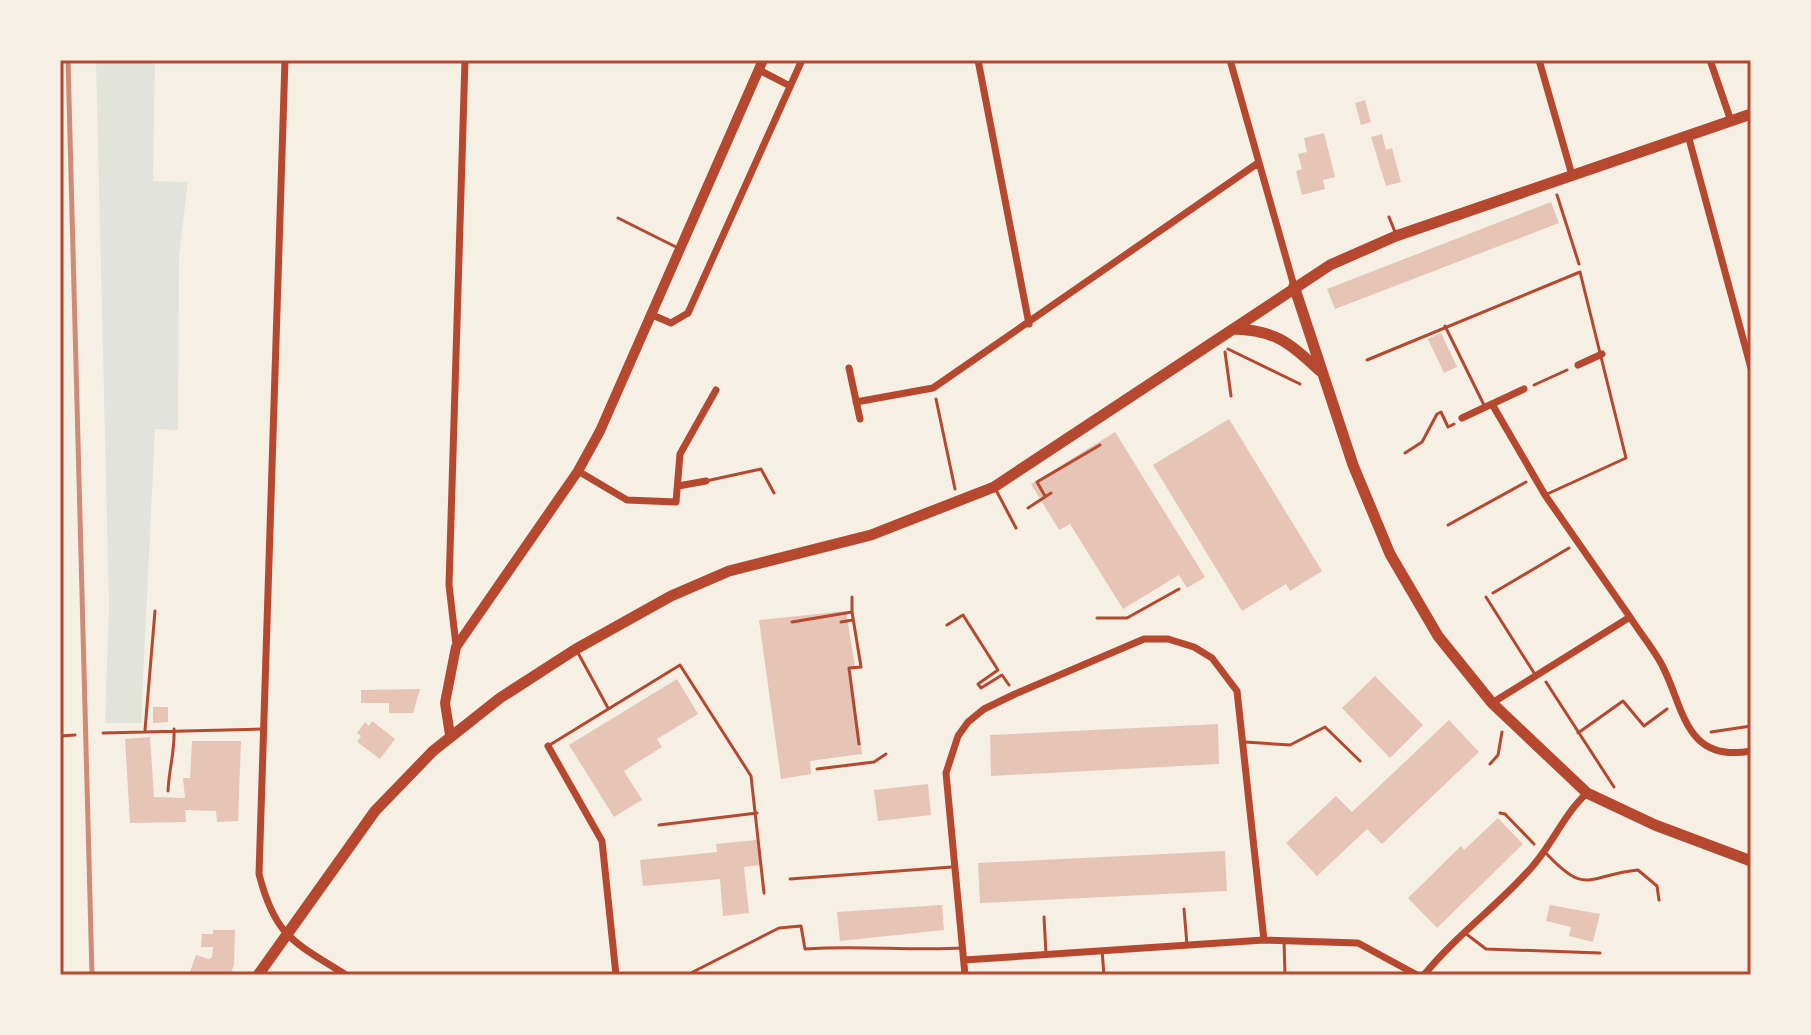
<svg xmlns="http://www.w3.org/2000/svg" width="1811" height="1035" font-family="'PT Serif',serif">
  <style>
    .green { fill: #e2e4dc }
    .building { fill: #e6c5b7 }
    .lines { fill: none; stroke-linecap: round; stroke-linejoin: round }
    .path { stroke: #b5482f; stroke-width: 3 }
    .service { stroke: #b5482f; stroke-width: 3 }
    .minor { stroke: #b5482f; stroke-width: 7 }
    .secondary { stroke: #b5482f; stroke-width: 10 }
    .primary { stroke: #b5482f; stroke-width: 11 }
    .trunk { stroke: #b5482f; stroke-width: 11 }
    .rail { stroke: #cf8b77; stroke-width: 5 }
    .neatline { fill: none; stroke: #b5482f; stroke-width: 3 }
  </style>
  <rect width="100%" height="100%" fill="#f6efe4"/>
  <path class="green" d="M96,60H155L153,181L188,182L179,255L178,430L155,429L141,723H105L109,606Z"/>
  <path class="building" d="M1365,100L1371,122L1361,125L1355,103Z
    M1324,133L1335,177L1323,180L1325,189L1302,195L1296,171L1302,169L1298,154L1307,152L1304,138Z
    M1382,134L1386,150L1392,148L1401,182L1386,186L1371,137Z
    M1551,202L1559,223L1335,309L1327,289Z
    M1441,333L1457,367L1444,373L1428,339Z
    M1229,419L1322,571L1290,591L1286,584L1242,611L1153,465Z
    M1115,432L1205,577L1187,588L1179,575L1123,609L1070,524L1059,530L1031,484Z
    M846,611L855,667H850L862,754L810,761L811,774L781,779L759,620Z
    M1375,676L1423,725L1390,758L1342,708Z
    M677,679L698,714L657,739L662,747L624,771L642,800L614,817L569,745Z
    M420,689L413,713H389V703H361V690Z
    M153,707H168V722L153,723Z
    M1449,720L1479,752L1382,844L1367,829L1317,876L1286,843L1336,796L1352,812Z
    M372,721L395,739L380,759L357,742L361,736L357,733L365,722L369,726Z
    M1218,724L1219,764L991,776L990,735Z
    M150,737L154,797L185,798L183,778H190L192,741H241L238,821L217,822L216,811L185,810L186,822L130,823L125,739Z
    M928,784L931,815L878,821L874,790Z
    M1498,818L1523,844L1437,928L1408,898L1461,846L1464,850Z
    M757,840L760,865L744,867L749,913L723,916L720,879L643,886L640,860L717,852L716,844Z
    M1225,851L1227,891L980,903L978,863Z
    M942,905L944,930L840,941L837,912Z
    M1550,905L1600,914L1593,942L1569,936L1571,927L1546,921Z
    M213,930H235L234,965L230,975L190,972L196,955L209,959L212,957L213,947H201L202,934H213Z"/>
  <g class="lines">
    <path class="path" d="M1557,195L1579,264
      M1228,349L1300,384
      M1225,352L1231,396
      M1534,385L1567,370
      M936,399L955,489
      M1405,453L1422,442L1437,414L1441,412L1448,427L1454,424
      M1045,496L1037,482L1100,445
      M1028,508L1051,493
      M1448,525L1526,482
      M1493,593L1569,548
      M852,612V597
      M792,622L852,612L861,667L849,668L859,744
      M841,622L853,620
      M947,625L963,615L998,670L978,684L981,688L1002,675L1009,685
      M1546,682L1614,787
      M1711,732L1751,726
      M1578,733L1623,701L1644,726L1667,709
      M1490,764L1498,755L1502,732
      M1500,813L1505,814L1534,844"/>
    <path class="service" d="M1389,217L1395,232
      M618,218L676,247
      M1445,326L1484,405
      M1367,360L1580,272L1626,458L1545,495
      M706,481L761,469L774,493
      M996,490L1016,528
      M1486,597L1536,676
      M1097,618H1127L1179,589
      M577,651L608,708
      M145,730L155,611
      M103,733L263,729
      M60,736L75,735
      M1245,742L1290,745L1325,727L1360,761
      M548,746L680,665L751,776L764,893
      M817,769L874,762L886,754
      M168,791C169,768 175,752 174,729
      M659,825L757,813
      M1544,851C1587,898 1587,875 1638,870L1657,886L1659,900
      M790,879L952,867
      M1184,909L1187,945
      M1044,917L1046,954
      M1465,933L1486,949L1600,953
      M1284,940L1285,975
      M1102,950L1104,975
      M687,975L779,928L801,926L805,949C858,945 909,951 963,948"/>
    <path class="minor" d="M285,60L259,874C275,937 294,942 346,975
      M978,60L1029,324
      M1230,60L1294,286
      M1539,60L1572,175
      M1710,60L1731,121
      M759,70L790,86
      M1688,135L1751,368
      M650,314L671,323L688,313L802,60
      M1578,365L1602,354
      M849,368L860,419
      M856,402L933,388L1258,163
      M1492,404L1545,495L1630,617
      M1462,418L1524,389
      M578,471L627,500L676,502L680,454L716,390
      M678,486L706,481
      M456,645L449,585L465,60
      M1492,703L1630,617C1640,633 1653,648 1662,665C1684,707 1684,763 1751,751
      M548,746L602,841L616,975
      M964,960L1264,940
      M965,975L946,773L958,736L968,722L984,709L1015,694L1144,639H1168L1194,647L1212,658L1237,691L1264,940L1358,943L1417,975
      M1424,975C1456,935 1498,906 1531,868C1552,845 1564,814 1587,793"/>
    <path class="secondary" d="M450,735L445,703L456,647L578,471L600,431L763,60"/>
    <path class="primary" d="M1294,286L1353,465L1390,554L1438,636L1492,703L1587,793L1655,825L1751,861"/>
    <path class="trunk" d="M1233,329C1276,330 1289,343 1320,371
      M258,975L375,811L433,751L500,698L576,649L671,596L729,571L871,535L994,487L1330,265L1396,236L1751,114"/>
    <path class="rail" d="M68,60L92,975"/>
  </g>
  <rect width="1811" height="1035" fill="none" stroke="#f6efe4" stroke-width="124"/>
  <rect x="62" y="62" width="1687" height="911" class="neatline"/>
</svg>
